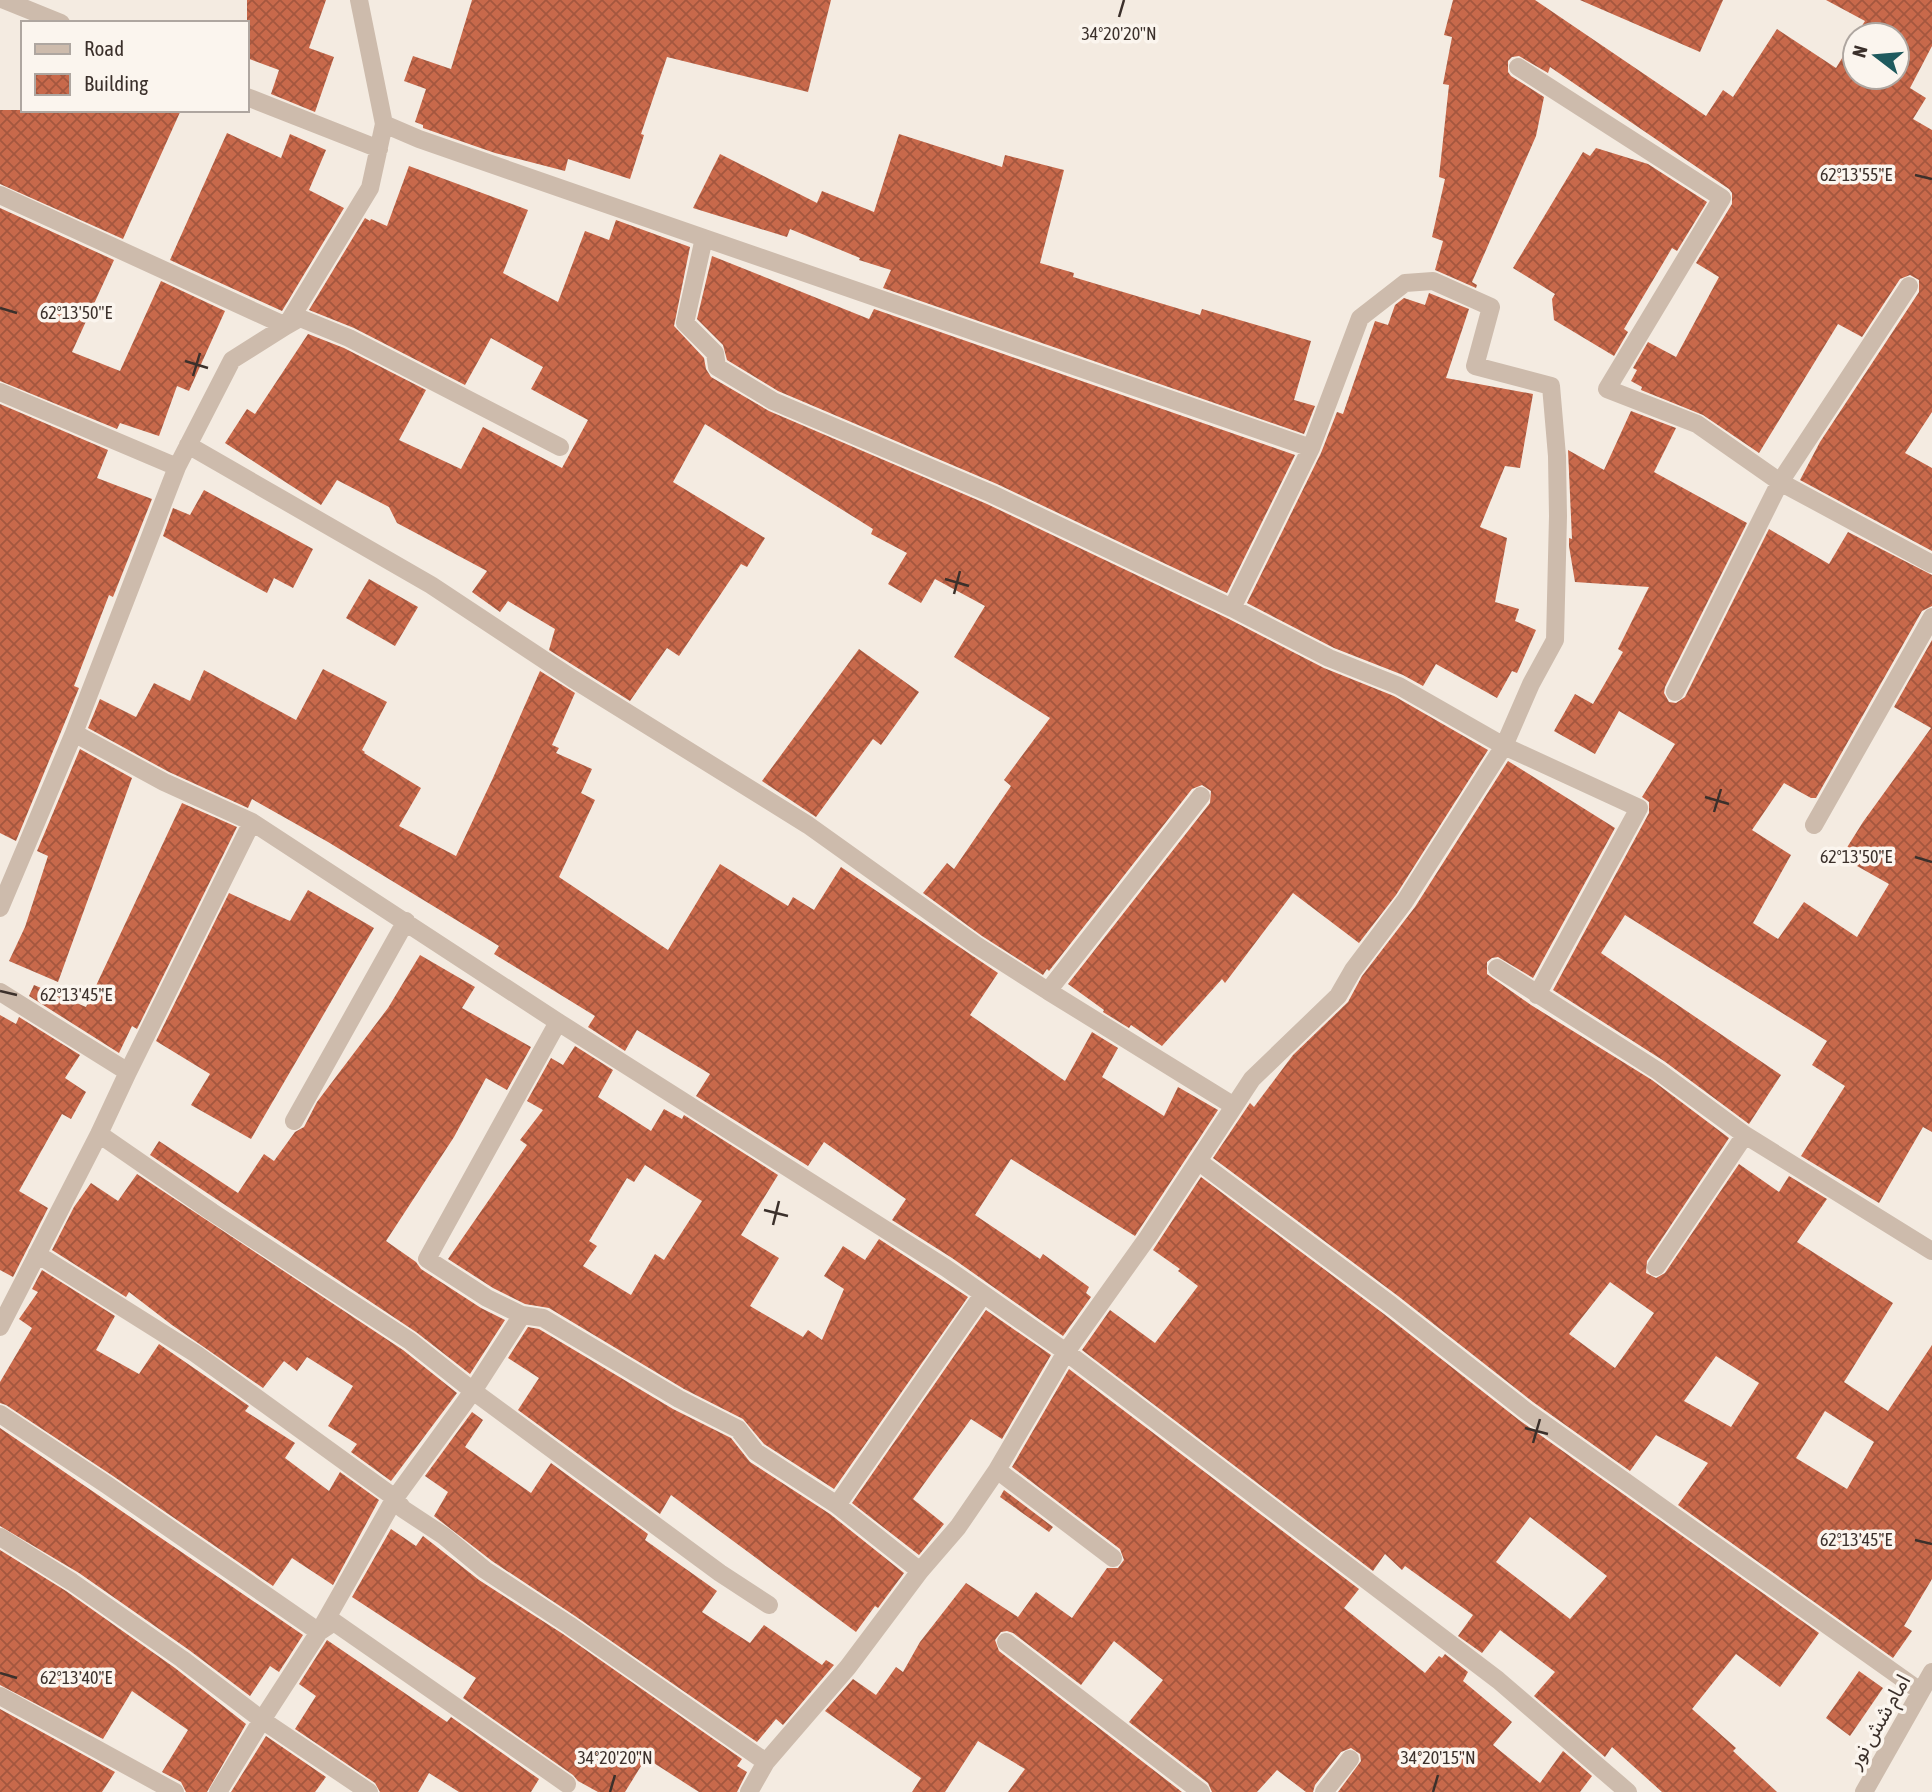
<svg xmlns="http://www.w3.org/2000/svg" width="1932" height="1792" font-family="'Asap Condensed','Noto Sans Arabic',sans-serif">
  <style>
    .building { fill: url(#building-cross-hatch); fill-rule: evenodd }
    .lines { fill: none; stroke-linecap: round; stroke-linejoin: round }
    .minor { stroke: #cdbbac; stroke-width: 18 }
    .ticks { fill: none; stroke: #3b302b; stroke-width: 2.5 }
    .labels { text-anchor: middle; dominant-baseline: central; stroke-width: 7; stroke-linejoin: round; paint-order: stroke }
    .street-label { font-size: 21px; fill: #3b302b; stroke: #fbf5ee }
    .ticks-label { font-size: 18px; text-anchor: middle; fill: #3b302b; stroke: #fbf5ee; stroke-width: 7; stroke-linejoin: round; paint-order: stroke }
  </style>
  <defs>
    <pattern id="building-cross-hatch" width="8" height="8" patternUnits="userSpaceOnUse" patternTransform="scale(1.75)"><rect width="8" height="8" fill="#c8694b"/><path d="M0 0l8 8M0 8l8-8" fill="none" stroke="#a4573f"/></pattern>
  </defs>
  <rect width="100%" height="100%" fill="#f4ebe1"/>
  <path class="building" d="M247,0H326L309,48L334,57L315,112L271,94L279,70L247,58Z
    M472,0H831L808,92L667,57L641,134L644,135L630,179L568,159L565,171L495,153L423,128V125L415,122L426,89L404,81L413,56L451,69Z
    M1453,0H1535L1706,116L1723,90L1733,97L1777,29L1836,68L1855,37V77H1897V35H1856L1865,21L1826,0H1932V46L1910,88L1926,98L1913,119L1932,130V412L1905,453L1932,468V551L1800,480L1820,442L1919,292V280L1910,275L1900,279L1862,337L1838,324L1759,453L1703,415L1641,390L1642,387L1631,381L1637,370L1633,368L1648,342L1676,357L1719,277L1696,263L1732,204V193L1729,189L1550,67L1548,73L1519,56L1512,57L1508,61V72L1511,76L1544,97L1536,136L1472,282L1477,285L1476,288L1435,270L1443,241L1432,237L1445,179L1439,177L1449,85L1443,84L1452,37L1444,35Z
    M1580,0H1723L1700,52Z
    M0,110H181L123,239L0,184Z
    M227,133L281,158L290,134L326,150L309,190L344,208L282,311L170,260Z
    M899,134L1002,167L1005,155L1064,170L1040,263L1074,273L1073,277L1200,315L1202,309L1311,341L1294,400L1315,406L1304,434L883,288L891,270L859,260L860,258L790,229L787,237L693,208L720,154L817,203L822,191L874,212Z
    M1596,148L1648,164L1707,202L1677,251L1672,248L1624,329L1628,332L1614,356L1554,320L1552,299L1555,294L1513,268L1583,152L1590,156Z
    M409,166L528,210L503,273L558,302L585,231L609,240L616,220L690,247L674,326L704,358L706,369L711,377L769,411L987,504L1227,618L1324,668L1394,696L1488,750L1396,895L1359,943L1293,893L1225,983L1222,979L1162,1046L1131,1025L1129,1028L1103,1012L1104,1010L1068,984L1210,803L1211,791L1202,785L1192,789L1049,971L1047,969L1043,975L982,936L923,893L947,863L954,869L1011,786L1004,780L1050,718L954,657L985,606L935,579L921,603L888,584L907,553L871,534L873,529L705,424L673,482L765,538L747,567L741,564L679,656L667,648L630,701L549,650L555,629L508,601L500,612L472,592L487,571L397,523L389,507L337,480L321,505L225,443L247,409L255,414L308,334L303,332L344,348L426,390L399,440L461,469L483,427L562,468L588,420L531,389L543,367L491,338L465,385L354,328L309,310L365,218L370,221L371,219L387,226Z
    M0,208L114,260L72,352L120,371L161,281L225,311L189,391L177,386L159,436L120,423L117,429L0,381Z
    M712,256L869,319L874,309L1295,455L1227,593L997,484L778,391L727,360L723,345L697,319Z
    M1429,293L1469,309L1446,378L1533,394L1520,468L1505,466L1480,527L1507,538L1495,602L1519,609L1515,621L1536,630L1517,673L1512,671L1497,698L1436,664L1423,686L1403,675L1334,648L1247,603L1321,453L1337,412L1343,414L1375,321L1388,325L1395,305L1404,298L1425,305Z
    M0,404L108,450L97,478L152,499L113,597L109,595L74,686L79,688L16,841L0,833Z
    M1631,411L1676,428L1654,472L1747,523L1665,687L1664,693L1669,702L1676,703L1685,697L1769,529L1829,564L1848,532L1932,575V606L1922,611L1816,798H1811L1784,783L1752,830L1791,855L1753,923L1778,939L1804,902L1857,937L1889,884L1841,857L1863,822L1931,728L1894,707L1932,640V1132L1923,1127L1879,1203L1801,1156L1845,1086L1812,1065L1827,1041L1625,915L1601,953L1781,1075L1749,1124L1664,1061L1553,990L1649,813V802L1642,797L1675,744L1619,711L1595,754L1554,731L1575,694L1593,704L1623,652L1618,649L1649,587L1575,582L1569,546V538L1572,539L1568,450L1604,470Z
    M204,490L313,549L293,588L274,578L267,593L163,536L173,508L190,515Z
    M369,579L418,607L395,646L346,618Z
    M859,649L919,692L881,745L873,739L816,817L762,781Z
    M323,669L387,702L362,750L365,752L364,753L421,788L399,826L456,856L493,778L540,671L575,693L552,745L559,748L556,753L592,769L581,793L595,800L559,877L668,950L720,864L788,906L793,897L814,910L841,867L998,973L970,1015L1065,1081L1092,1032L1118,1048L1102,1077L1164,1116L1178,1087L1218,1110L1135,1236L1011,1159L975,1215L1040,1259L1043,1254L1089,1287L1086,1293L1091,1297L1063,1336L952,1258L892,1220L906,1199L824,1142L808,1166L696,1096L710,1074L637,1030L625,1051L588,1027L595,1016L494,954L499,946L328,842L252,799L248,808L169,772L88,728L100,699L136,717L154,683L190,701L204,670L296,720Z
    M80,749L132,778L58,982L9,961L25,927L48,856L37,851Z
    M1508,761L1615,828L1533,978L1498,957L1492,958L1487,962V974L1531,1005L1652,1080L1729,1138L1647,1261L1646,1273L1656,1278L1665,1273L1739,1164L1779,1192L1789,1176L1827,1199L1797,1242L1893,1303L1844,1382L1888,1411L1932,1345V1579L1904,1626L1912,1631L1893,1658L1678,1505L1708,1463L1656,1435L1630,1471L1533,1402L1398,1296L1213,1158L1250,1103L1254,1107L1293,1055L1348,1002L1362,976L1415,907ZM1610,1282L1654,1313L1615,1368L1569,1334ZM1716,1356L1759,1383L1731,1427L1684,1401ZM1825,1411L1874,1442L1847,1489L1796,1458Z
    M182,803L237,827L137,1029L132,1026L119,1053L29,996L34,985L86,1007Z
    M308,890L374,928L251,1139L191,1105L210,1074L156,1041L229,893L290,921Z
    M420,955L475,987L462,1008L531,1047L507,1090L486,1078L454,1137L386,1241L416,1262L421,1269L481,1308L505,1320L470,1374L416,1332L150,1155L159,1141L238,1193L264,1154L274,1161L295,1132L304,1127L317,1102L388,1008Z
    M0,1015L16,1024L19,1017L80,1055L65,1078L86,1092L71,1119L62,1114L19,1191L48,1208L13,1277L0,1270Z
    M575,1046L613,1070L598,1097L651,1131L664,1109L682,1119L684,1115L778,1175L741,1235L779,1258L750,1306L803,1337L808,1330L822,1340L844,1289L824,1276L843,1246L865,1260L879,1239L968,1297L834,1489L764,1444L743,1419L684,1389L549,1308L525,1304L493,1288L448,1259L527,1145L520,1140L543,1110L527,1101L551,1058L563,1065ZM645,1165L702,1201L664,1260L655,1254L631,1295L583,1266L597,1246L589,1241L627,1178L634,1182Z
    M137,1174L403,1350L457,1393L391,1481L351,1452L357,1444L328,1426L353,1386L307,1357L297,1371L284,1361L263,1388L172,1325L129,1292L126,1297L52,1250L74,1207L91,1183L118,1201Z
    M1201,1177L1384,1314L1519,1420L1819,1633L1780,1687L1736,1654L1692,1709L1736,1748L1733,1751L1777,1792H1662L1612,1747L1605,1757L1534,1696L1555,1672L1500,1630L1482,1653L1458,1636L1473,1615L1405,1566L1402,1570L1385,1554L1373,1571L1082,1350L1110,1310L1155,1343L1198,1286L1178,1271L1180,1269L1153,1250ZM1530,1517L1607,1576L1570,1619L1496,1562Z
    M42,1270L115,1316L96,1350L139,1374L159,1344L249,1406L245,1411L295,1443L285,1458L329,1491L340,1472L379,1500L333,1585L292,1558L273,1586L113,1476L6,1405L0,1403V1382L32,1328L19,1319L38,1292L32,1289Z
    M986,1310L1051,1355L1002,1439L971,1419L913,1499L944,1524L919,1555L852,1503Z
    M528,1327L539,1329L673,1409L731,1438L750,1462L830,1514L904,1573L878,1608L875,1606L856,1632L671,1495L660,1514L518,1410L539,1378L508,1358Z
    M1069,1369L1359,1589L1344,1608L1425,1673L1439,1656L1442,1658L1445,1654L1468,1672L1463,1681L1512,1722L1493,1745L1540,1783L1563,1751L1592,1776L1580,1792H1338L1361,1761L1360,1754L1351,1748L1341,1752L1315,1785L1313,1792H1306L1277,1770L1257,1792H1212L1208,1783L1129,1722L1163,1680L1114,1641L1081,1685L1013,1633L1007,1631L1001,1632L995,1640L999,1651L1182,1792H1008L1025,1769L978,1741L945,1792H912L921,1778L825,1711L853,1679L876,1695L896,1667L903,1672L920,1642L966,1583L1018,1617L1036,1592L1072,1618L1107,1568H1118L1124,1560L1120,1549L1012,1467Z
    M472,1412L483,1420L465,1447L531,1493L551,1463L648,1534L645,1540L717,1591L702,1612L750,1643L764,1625L822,1665L826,1660L834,1665L783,1725L776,1719L757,1742L575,1616L492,1561L434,1516L448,1492L425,1476Z
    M0,1428L303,1635L279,1672L270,1666L250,1696L189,1650L79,1573L0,1526Z
    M1004,1490L1053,1527L1049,1532L1000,1497Z
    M391,1529L416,1546L423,1536L479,1580L563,1634L742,1759L737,1766L747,1772L737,1792H699L646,1758L625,1792H598L578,1781L573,1775L463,1698L476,1678L352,1597Z
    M0,1550L66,1591L175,1668L246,1724L207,1792H186L181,1782L162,1772L188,1730L132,1691L103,1739L0,1685Z
    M327,1640L447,1722L451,1717L539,1779L531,1792H459L429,1773L418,1792H380L375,1783L295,1729L316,1696L299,1684Z
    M1859,1671L1883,1688L1850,1736L1826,1718Z
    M0,1709L115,1772L102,1792H0Z
    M266,1736L326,1777L315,1792H231Z"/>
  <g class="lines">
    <path class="minor" d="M4,0L61,23
      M1518,67L1722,198L1607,389L1697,424L1780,482L1932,564
      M247,97L379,149
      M384,124L419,139L704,238L685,323L715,353L717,367L773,401L992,494L1232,608L1329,658L1399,686L1504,746L1531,684L1555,640L1558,516L1557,456L1551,386L1475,366L1491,307L1433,281L1405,283L1360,318L1311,448L1232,608
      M0,195L286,326L300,318L349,338L560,447
      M704,238L1311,448
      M0,392L177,467
      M188,445L431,585L573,679L808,825L976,945L1048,991
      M1675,692L1780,482L1909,286
      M74,733L164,782L252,822L558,1022L946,1268L1066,1352L1498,1680L1628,1792
      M1201,796L1048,991L1234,1106
      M1814,825L1932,617
      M0,908L74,733L177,467L232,360L286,326L370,188L384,124L359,0
      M1497,968L1658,1071L1745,1135
      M0,992L128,1072
      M558,1022L427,1259L487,1298L522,1315L543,1318L679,1399L738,1429L756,1452L837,1505L920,1571
      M294,1121L406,921
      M99,1134L212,1212L410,1341L473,1391L720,1573L769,1605
      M1198,1161L1391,1305L1526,1411L1920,1691
      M37,1254L196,1354L395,1498L403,1509L444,1536L485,1570L569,1625L766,1762
      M1656,1267L1745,1135L1932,1251
      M0,1327L99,1134L128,1072L252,822
      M0,1414L107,1485L319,1632L334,1622L567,1784
      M997,1470L1113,1558
      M837,1505L982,1296
      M0,1537L72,1582L182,1659L262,1720L369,1792
      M1006,1642L1201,1792
      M0,1696L175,1792
      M218,1792L262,1720L319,1632L395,1498L473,1391L522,1315
      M749,1792L766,1762L848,1667L920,1571L958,1527L997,1470L1066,1352L1148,1237L1252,1079L1338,996L1353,970L1405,901L1504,746L1639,808L1537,995
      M1324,1792L1350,1759
      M1864,1792L1932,1672"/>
  </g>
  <path class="ticks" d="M1119,17L1124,0M1915,175L1932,179M0,308L17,313M185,361L208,368M193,376L200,353M945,579L969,586M954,594L960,571M1705,797L1729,804M1714,812L1721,789M1915,857L1932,862M0,991L17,995M764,1210L788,1216M773,1225L779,1201M1525,1428L1548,1434M1533,1443L1540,1419M1915,1540L1932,1544M0,1673L17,1678M610,1792L615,1775M1433,1792L1438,1775"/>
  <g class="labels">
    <g class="street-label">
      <text transform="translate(1878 1721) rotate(-60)">امام شش نور</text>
    </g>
  </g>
  <g class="ticks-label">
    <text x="1119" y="40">34°20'20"N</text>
    <text x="1856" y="181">62°13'55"E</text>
    <text x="76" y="319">62°13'50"E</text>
    <text x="1856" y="863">62°13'50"E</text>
    <text x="76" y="1001">62°13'45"E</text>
    <text x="1856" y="1546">62°13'45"E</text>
    <text x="76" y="1684">62°13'40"E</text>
    <text x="615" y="1764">34°20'20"N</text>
    <text x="1438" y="1764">34°20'15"N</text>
  </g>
  <rect x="21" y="21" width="228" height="91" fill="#fbf5ee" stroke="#aea6a0" stroke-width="2"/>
  <rect x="35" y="44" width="35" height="10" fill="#cdbbac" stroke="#aea6a0" stroke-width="2"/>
  <text x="84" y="56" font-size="21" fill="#3b302b">Road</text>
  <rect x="35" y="74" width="35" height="21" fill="url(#building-cross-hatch)" stroke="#aea6a0" stroke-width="2"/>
  <text x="84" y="91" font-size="21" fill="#3b302b">Building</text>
  <g transform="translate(1876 56) rotate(286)"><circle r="33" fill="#fbf5ee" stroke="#aea6a0" stroke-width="2"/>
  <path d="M0-5L12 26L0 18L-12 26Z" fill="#1f5a5e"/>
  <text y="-10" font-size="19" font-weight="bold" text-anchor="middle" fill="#3b302b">N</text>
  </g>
</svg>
